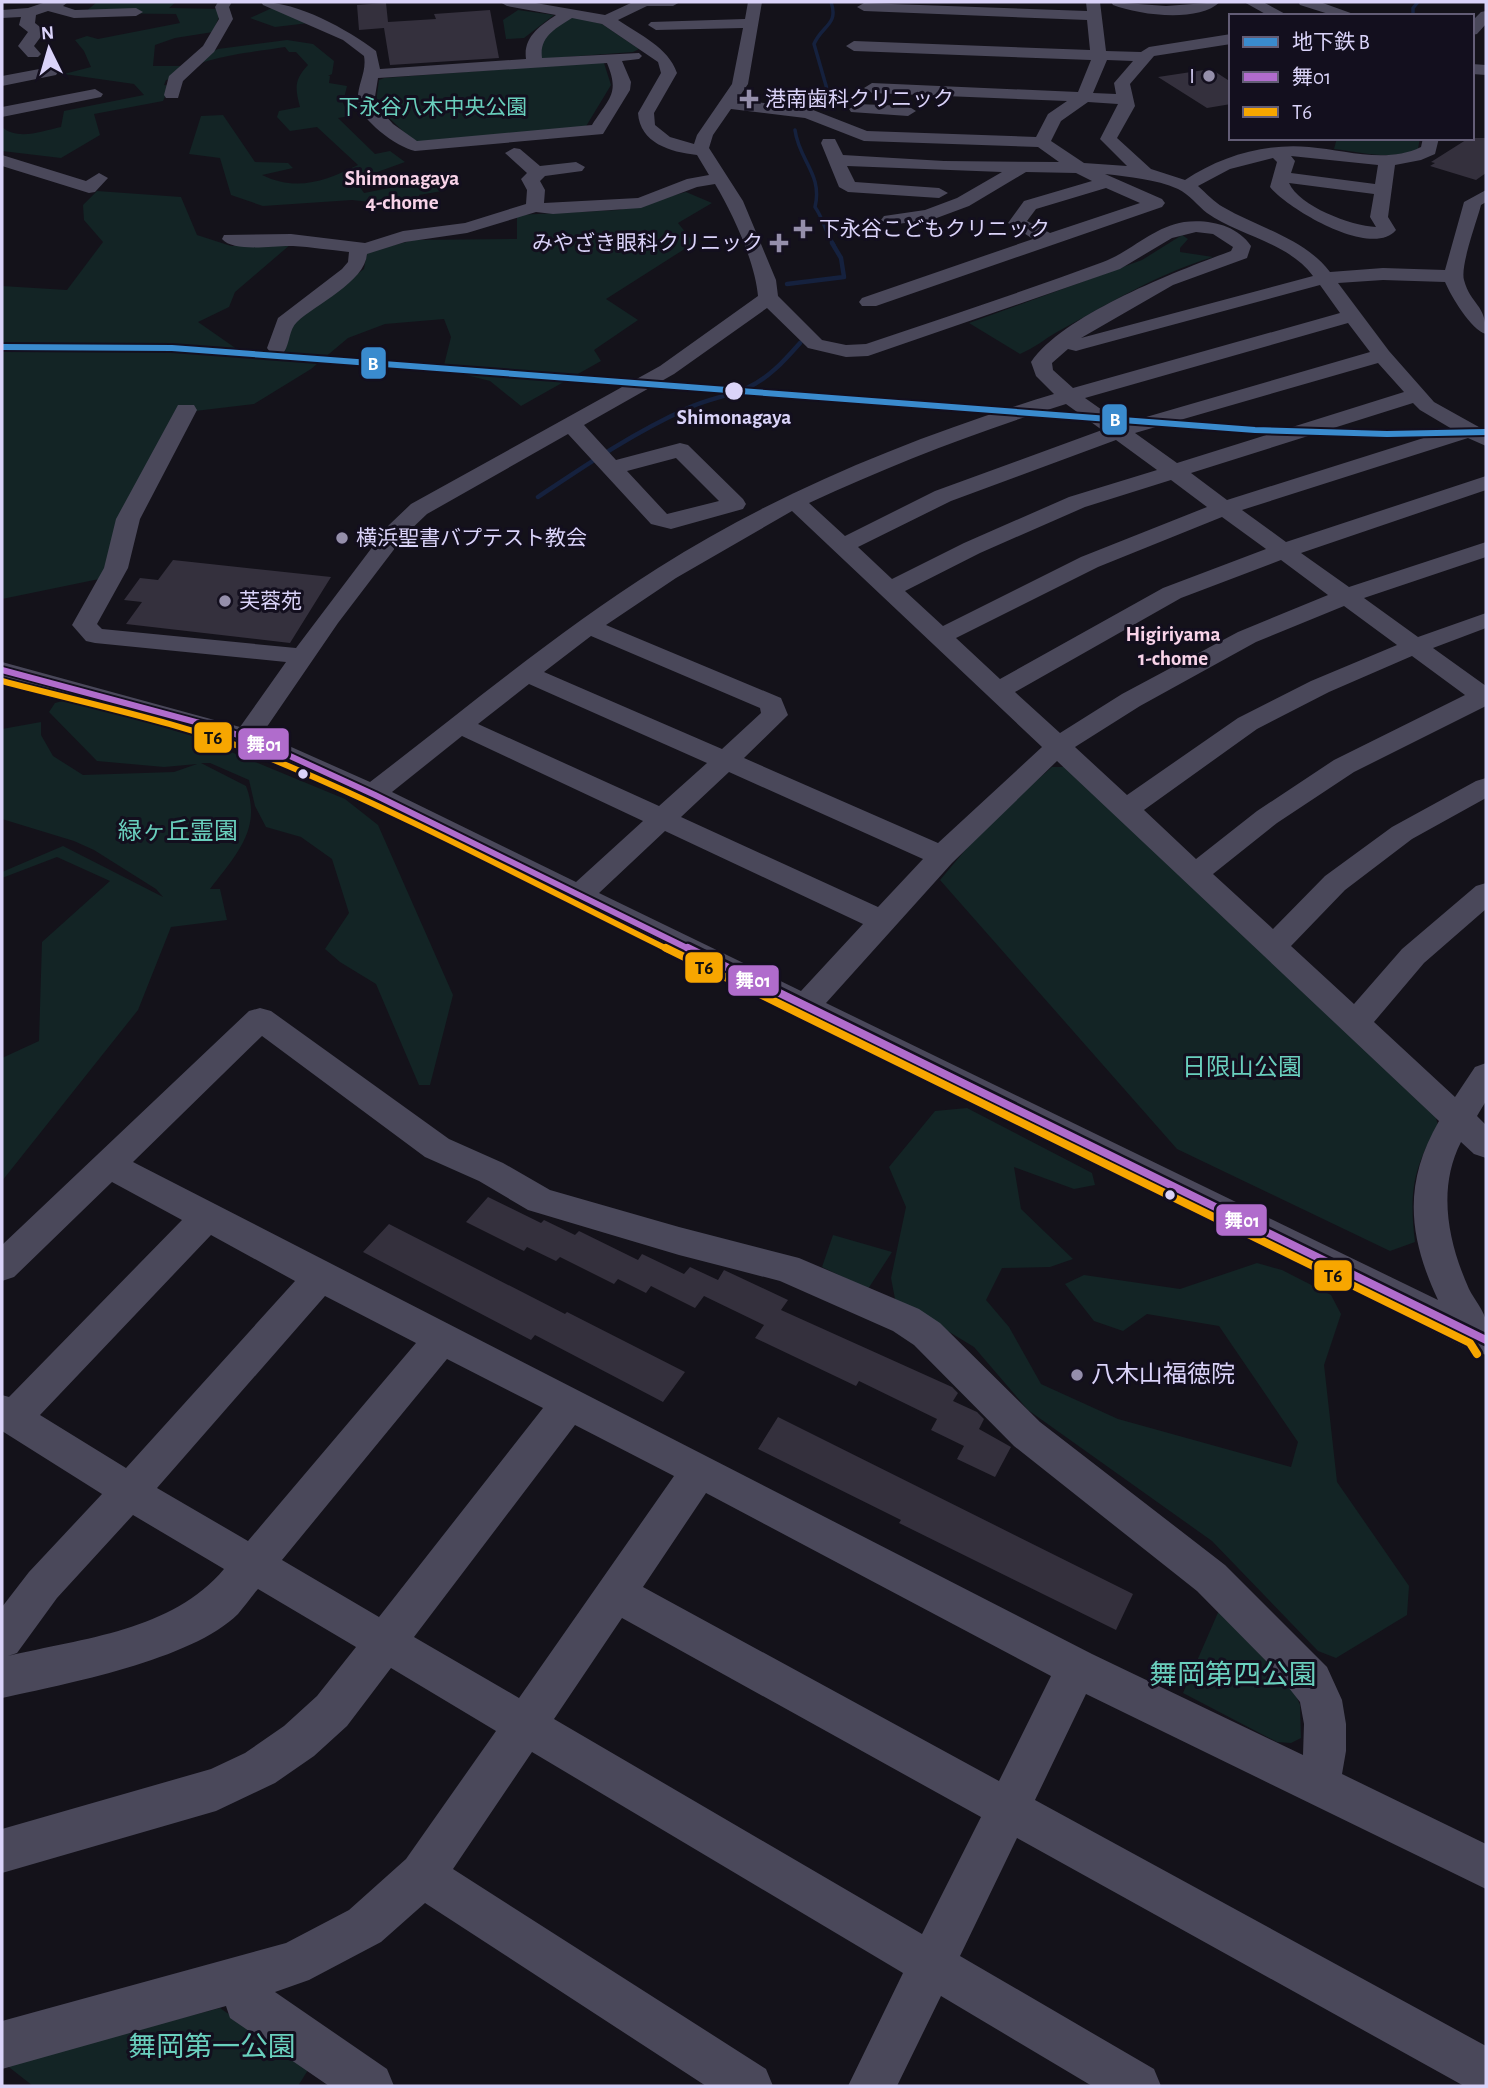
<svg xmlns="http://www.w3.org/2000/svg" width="1488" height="2088" font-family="'Alegreya Sans','Noto Sans JP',sans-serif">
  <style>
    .green { fill: #132425 }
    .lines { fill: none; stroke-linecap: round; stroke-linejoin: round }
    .stream-far1 { stroke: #15213e; stroke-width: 3.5 }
    .stream { stroke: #15213e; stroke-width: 4.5 }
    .building { fill: #34303d }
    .minor { fill: #4a485a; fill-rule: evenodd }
    .bus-1-far1-casing { stroke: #130f1e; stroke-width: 10 }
    .bus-1-casing { stroke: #130f1e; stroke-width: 13 }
    .bus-2-far1-casing { stroke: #130f1e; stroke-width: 10 }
    .bus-2-casing { stroke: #130f1e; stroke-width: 13 }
    .bus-1-far1 { stroke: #b06ccc; stroke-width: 6 }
    .bus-1 { stroke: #b06ccc; stroke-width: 8 }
    .bus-2-far1 { stroke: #f7a600; stroke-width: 6 }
    .bus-2 { stroke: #f7a600; stroke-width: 8 }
    .metro-1-casing { stroke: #130f1e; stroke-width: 10 }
    .metro-1 { stroke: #3a8bce; stroke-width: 6 }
    .poi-dot { fill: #958fab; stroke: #130f1e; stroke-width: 2.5 }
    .stop-dot { fill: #dad3f9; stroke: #130f1e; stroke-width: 2.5 }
    .labels { text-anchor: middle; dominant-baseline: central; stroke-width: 6; stroke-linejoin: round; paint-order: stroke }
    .far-poi-label { font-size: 21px; fill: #dad3f9; stroke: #130f1e; text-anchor: start }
    .far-park-label { font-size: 21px; fill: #69cfbd; stroke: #130f1e }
    .far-neighbourhood-label { font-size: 21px; font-weight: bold; fill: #f9d4e9; stroke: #130f1e }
    .far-stop-label { font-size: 21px; font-weight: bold; fill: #dad3f9; stroke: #130f1e }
    .park-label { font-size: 24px; fill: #69cfbd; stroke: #130f1e }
    .poi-label { font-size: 24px; fill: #dad3f9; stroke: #130f1e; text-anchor: start }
    .near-park-label { font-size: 28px; fill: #69cfbd; stroke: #130f1e }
    .line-badge { stroke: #130f1e; stroke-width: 2.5 }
    .badge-label { font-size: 19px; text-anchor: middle; font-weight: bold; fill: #fff }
    .pale-badge-label { font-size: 19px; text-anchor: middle; font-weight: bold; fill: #111 }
  </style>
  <rect width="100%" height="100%" fill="#14121a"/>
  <path class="green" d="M97,2H176L169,8L222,9L213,32L175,38L155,45L153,66H181L218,49L287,40L313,44L334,61L332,74L328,76H330L329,83L347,86L343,103L350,116L338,118L375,154L390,151L405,162L355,180L364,193L440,178L442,191L419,195L422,208L352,200L263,206L231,195L220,158L189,154L201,116L223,115L255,162L288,163L293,168L262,175C297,192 325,181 358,165L317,127L290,131L277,117L279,111L300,107C295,88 294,80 308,65L296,52H289L285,47C255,52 193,57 172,79L166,80L164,85L170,86L163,101L94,114L100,135L61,158L2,151V127C18,141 42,131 61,127L64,111L144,95L134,84L64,74L91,67L84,51L75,40L87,36L98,39L180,23L176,14L84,13Z
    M272,8L309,23L275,27L250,18Z
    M518,10L554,15L524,38L506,39L503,20Z
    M575,17L602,24L639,49L633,52L538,59L537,39L565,18Z
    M600,62L604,63L611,85L585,128L421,142L412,140L379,108L376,102L379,80L384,78Z
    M1337,138H1420L1418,149C1393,161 1361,152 1334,149Z
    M97,191L181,197L197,235L231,246L291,244L235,292L229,307L198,322L244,354L276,355L297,317L364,269L367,252L414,240L517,239V215L619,210L686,192L712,203L678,223L694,243L606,299L638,320L594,350L601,361L521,406L490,381L443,369L451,337L444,319L385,324L348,338L311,369L254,404L195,411L104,578L2,599V286L67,290L103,242L84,220L83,205Z
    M1182,235L1188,239L1180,248V252L1213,257C1157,274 1108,304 1057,332C1043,340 1036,347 1020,354L969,323L1142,260Z
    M70,699L190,735L345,799L378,825L453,995L430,1085H419L376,984L340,962L325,949L349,913L332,859L301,837L266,827L255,806L249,780L210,763H201L246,786C263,829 234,857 210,889H220L227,920L171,927L138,1010L2,1181V1058L39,1041L42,942L110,881L57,857L2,878V872L63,846L163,897L156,889L94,850L74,841L2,819V729L41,722V735L53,756L83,775L174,772L197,764L164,767L97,761L49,712L55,703Z
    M1052,767H1067L1433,1108L1438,1125C1413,1168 1409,1193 1415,1242L1390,1251L1177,1149L940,880L988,823Z
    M967,1108L1092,1173L1095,1185L1074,1189L1014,1167L1021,1209L1073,1259L1050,1267L1002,1268L986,1300L1009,1327L1041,1384L1118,1419L1291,1467L1298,1442L1219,1326L1147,1314L1123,1331L1094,1321L1065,1284L1084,1275L1180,1289L1257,1263L1282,1270L1331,1295L1341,1314L1324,1365L1337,1482L1409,1586L1407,1615L1336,1658L1318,1651L1212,1541L1028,1410L974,1347L895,1299L891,1278L906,1207L889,1167L935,1111Z
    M833,1235L892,1252L868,1289L822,1267Z
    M1220,1608L1292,1686L1300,1705L1301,1738L1291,1743L1277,1742L1183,1693Z
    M220,2008L308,2070L298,2086H33L5,2064Z"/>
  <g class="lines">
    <path class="stream-far1" d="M1413,16V8L1418,2
      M812,102L827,89L814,44C822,25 839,25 831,2
      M795,130C799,161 823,174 815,207C824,220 825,232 834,245"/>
    <path class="stream" d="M787,284L844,277L841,258L832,243
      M538,497C586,465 633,433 686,409C706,399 729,396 747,388C769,378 784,361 800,343"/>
  </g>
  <path class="building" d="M386,3L388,22L436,19L434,14L490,10L499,58L390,65L384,28L359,30L357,5Z
    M1211,69L1231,82V104L1207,108L1158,77Z
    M1469,138H1486V173L1476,180L1430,166L1435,163L1431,162Z
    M173,560L331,577L290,643L126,624L142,602L124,600L140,578L158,580Z
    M488,1197L541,1223L544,1220L575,1235L579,1231L638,1260L642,1254L684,1274L690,1267L718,1280L724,1270L788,1300L781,1310L952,1387L958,1393L953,1401L977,1412L984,1419L979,1429L1011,1447L995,1477L957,1459L964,1446L931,1430L937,1419L859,1381L856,1386L755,1338L764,1325L704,1296L695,1308L651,1286L646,1293L618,1279L614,1284L560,1257L556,1261L527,1247L524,1251L466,1222Z
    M389,1224L565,1314L567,1312L685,1372L663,1402L535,1335L531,1340L363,1252Z
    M778,1417L1133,1594L1116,1630L899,1523L901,1520L758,1449Z"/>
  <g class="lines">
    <path class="minor" d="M46,2H68L63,6L75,10L136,8L143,12L136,16L74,18L48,11L36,15L35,23L45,31L34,46L41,54L38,57H28L18,46L28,32L19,25L21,17L2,18V10L28,8Z
      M218,2H232L229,7L233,19L214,52L183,81L178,98H166L164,95L169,76L203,46L219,19L215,7Z
      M261,2C298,2 347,29 376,51L380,69L526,59C523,37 540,26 556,15L507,6L500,2H530L605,15L633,2H680L673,6H647L618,20C640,35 668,47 677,73L654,113L655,125L670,137L694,144L697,135L732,84L743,28L656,30L648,25L651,22L745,19L748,2H762L748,84L737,100L808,108L867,131L1036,137L1048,114L1067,101L872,93L864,88L872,83L1078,92L1091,60L854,51L846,46L854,41L1090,50L1087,20L864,11L857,7L864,3L1087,11L1086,2H1100L1106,51L1141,52L1149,47L1231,34V44L1154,56L1130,84L1135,106L1117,138L1151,169L1185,180C1221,156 1265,143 1309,147C1345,150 1386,164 1421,147L1423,138H1439L1435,154L1421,160L1395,165L1388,217L1396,230C1372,259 1288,209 1270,187L1277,162L1273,158L1230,169L1198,186C1206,193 1214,202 1223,207C1259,228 1304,238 1330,272L1383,268L1445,270L1464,202L1486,190V202L1481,205C1477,221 1460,266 1464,280C1471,306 1486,303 1486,334C1471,330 1451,296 1445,282L1383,280L1338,283L1389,351L1434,402L1486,431V446L1468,438L1242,510L1286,542L1486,476V490L1301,553L1349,587L1486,542V557L1364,598L1418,637L1486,613V628L1433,648L1486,686V706L1354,772L1277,823L1213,874L1273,929L1325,876L1392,827L1476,781L1486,778V798L1412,839L1345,890L1291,946L1354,1004L1402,949L1476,886L1486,883V909L1424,963L1374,1022L1455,1097L1475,1067L1486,1063V1101L1477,1116L1486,1125V1158L1474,1154L1461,1142C1437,1189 1448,1242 1469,1289C1474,1299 1485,1312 1486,1322C1488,1333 1486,1345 1486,1355L1464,1347L365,801L257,751L209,734L2,678V662L240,727L286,662L95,643L86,641L72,625L104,568L116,519L178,405H194L197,410L140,519L128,568L97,624L102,629L296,648L389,525L411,504L660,366L758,296C755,262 733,214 715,184L697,187L641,208L553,214L536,212L467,233L405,242L367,254C365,282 316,304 297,322C289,329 290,343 284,352H270L267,348L278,318L342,269L348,262L349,252C330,250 311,247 293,246C275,245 234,253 222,239L224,235L291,234L365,243L403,231L465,223L526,204L527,190L521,179L527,173L505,153L514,148L520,149L540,166L576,162L585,167L582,171L545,176L540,181L545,190L544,203L638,198L687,179L709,175L697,155C670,152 640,143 638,113L661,73L658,62L602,24L572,18C556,28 539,37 542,58L639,53L642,56L639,59L622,61L631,82L630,90L603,134L415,151C397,147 359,120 358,100C357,85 367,72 364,56L343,40L263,5ZM1107,60L1133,61L1114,83L1116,94L1093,93ZM607,63C620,94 609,98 592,125L417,141L393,124L374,103L378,78ZM1088,102L1118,104L1100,139L1127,166L1084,163L1051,141L1061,121ZM731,109L805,118L864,141L1038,147L1059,162L944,161L843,155L835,139H823L821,143L839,187L848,192L939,198L948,193L939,188L855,182L847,166L1002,172L957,198L925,210L884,216L881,220L890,225L934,219L969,206L1026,172L1076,173L1092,181L1024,201L1008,223L1033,239L862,298L859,302L862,306H876L1162,207L1165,203L1162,199L1105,174C1130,177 1155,179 1178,189C1189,194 1198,206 1207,213C1239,236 1288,242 1313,276L1081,338L1173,285L1247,258L1251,246C1237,225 1209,219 1184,222C1153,227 1132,251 1103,262C1025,291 945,317 866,344L846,345L822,340L778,296L776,280L743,201L709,148L713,135ZM1291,156L1378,165L1375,184L1291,173L1295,161ZM1289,183L1374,194L1370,217L1376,227C1351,226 1299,206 1289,183ZM1106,188L1140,203L1050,233L1027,221L1036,209ZM1196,232L1213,234L1233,247L1231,251C1177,271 1064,314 1031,362L1036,376L1054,394C916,436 781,490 658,568C557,632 465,709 370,782L262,734L338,623L405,535L427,514L568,434L651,524L671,529L743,509L746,504L743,499L688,445L680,443L616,460L584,425L674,374L767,308L808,348L846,357L868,356L1120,269L1172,238ZM1320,285L1340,313L1073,388L1053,370L1052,363L1068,349L1076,351L1083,349ZM1348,323L1370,352L1122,424L1085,398ZM1378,363L1404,392L1177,463L1135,433ZM1413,403L1420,410L1452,429L1227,500L1191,473ZM1066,404L1102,430L935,491L845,536L809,503C893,464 978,431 1066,404ZM1116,440L1157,470L1069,497L964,543L892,579L858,547L951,501ZM676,458L719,501L667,514L627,471ZM1171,480L1207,507L1081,557L943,626L905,591L980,553L1085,507ZM792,511L1042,747L938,843L744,758L788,715L781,698L606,625L676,578ZM1222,517L1266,549L1163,588L1000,679L956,638L1098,567ZM1281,560L1328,595L1238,632L1122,694L1060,733L1015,692L1181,598ZM1344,606L1397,645L1311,681L1238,718L1127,795L1075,747L1140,706L1256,642ZM591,636L760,708L761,713L722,749L544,672ZM1412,656L1465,695L1334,760L1257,811L1196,859L1144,810L1257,729L1329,692ZM529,684L707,763L659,806L478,724ZM462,736L643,821L576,882L392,792ZM1057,761L1439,1121C1403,1183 1408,1236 1438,1300L826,1003L952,863ZM729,772L923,859L878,907L681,817ZM665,831L863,924L801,991L599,893Z
      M1111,2L1166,6L1220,2C1198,23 1139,15 1113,5Z
      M1244,2H1263L1289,16H1269Z
      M1298,2H1320L1359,16H1335L1300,5Z
      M1486,11V24L1477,34L1472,35V21L1481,12Z
      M1472,64L1486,65V75L1472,74Z
      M50,67L56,69L58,72L56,75L2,86V76Z
      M95,89L103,94L101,97L2,117V107Z
      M857,104L908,106L916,111L908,116L851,112L849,109Z
      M2,155L86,181L99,173L108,178L95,192L89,193L2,166Z
      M260,1008L271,1011L449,1139L503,1163L550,1190L679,1227L799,1258L919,1309L940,1323L1040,1422L1225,1565L1327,1667L1342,1700L1346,1724V1751L1342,1774L1486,1844V1889L1086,1694L1035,1800L1486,2046V2086H1464L1017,1838L960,1956L1154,2069L1161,2086H1092L941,1996L897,2086H848L903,1973L532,1752L453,1869L766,2069L773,2086H706L425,1903L381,1942L309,1980L275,1992L387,2069L394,2086H329L230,2018L226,2006L2,2069V2021L286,1943L349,1910L406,1859L496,1731L391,1668L347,1726L314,1756L275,1783L216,1811L2,1873V1829L211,1769L245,1753L284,1726L317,1696L356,1647L258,1589C251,1597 245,1606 238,1614C192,1660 65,1684 2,1698V1607L29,1572L102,1494L2,1431V1395L9,1397L182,1220L112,1182L14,1277L2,1281V1245L249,1011ZM262,1036L425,1157L479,1181L528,1210L679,1255L780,1281L893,1331L914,1345L1014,1446L1197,1591L1274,1669L1300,1702L1304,1724L1303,1755L1092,1654L133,1162ZM211,1235L295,1281L126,1468L40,1415ZM325,1296L416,1343L248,1541L157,1488ZM447,1359L543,1408L379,1617L282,1560ZM575,1425L674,1476L519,1698L414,1637ZM706,1493L1051,1676L999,1781L643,1587ZM133,1515L224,1569C172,1631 83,1638 8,1656L17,1653L57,1598ZM622,1618L981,1817L922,1934L554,1719Z"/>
    <defs>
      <path id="bus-1-far1" d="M2,670L218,728L266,745L375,795L691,950"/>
      <path id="bus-1" d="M688,948L1486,1340"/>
      <path id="bus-2-far1" d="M2,681C88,704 180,722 262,755C401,812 535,884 669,950"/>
      <path id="bus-2" d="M666,948L1470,1343L1477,1354"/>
    </defs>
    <use href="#bus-1-far1" class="bus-1-far1-casing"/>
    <use href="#bus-1" class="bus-1-casing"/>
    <use href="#bus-2-far1" class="bus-2-far1-casing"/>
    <use href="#bus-2" class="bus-2-casing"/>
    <use href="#bus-1-far1" class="bus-1-far1"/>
    <use href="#bus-1" class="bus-1"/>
    <use href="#bus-2-far1" class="bus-2-far1"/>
    <use href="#bus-2" class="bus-2"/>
    <defs>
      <path id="metro-1" d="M2,347L172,348L1255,430L1387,434L1486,432"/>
    </defs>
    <use href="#metro-1" class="metro-1-casing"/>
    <use href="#metro-1" class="metro-1"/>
  </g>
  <g class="poi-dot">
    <circle cx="1209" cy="76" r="7"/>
    <path d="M745.5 88.5h7v7h7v7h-7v7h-7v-7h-7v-7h7z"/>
    <path d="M799.5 218.5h7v7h7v7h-7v7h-7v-7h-7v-7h7z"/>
    <path d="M775.5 232.5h7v7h7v7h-7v7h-7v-7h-7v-7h7z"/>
    <circle cx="342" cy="538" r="7"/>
    <circle cx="225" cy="601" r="7"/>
    <circle cx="1077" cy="1375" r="7"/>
  </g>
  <g class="stop-dot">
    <circle cx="734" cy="391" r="10"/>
    <circle cx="303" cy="774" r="6"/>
    <circle cx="1170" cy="1195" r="6"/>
  </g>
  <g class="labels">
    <g class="far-poi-label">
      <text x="1195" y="76" text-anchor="end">I</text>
      <text x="765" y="99">港南歯科クリニック</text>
      <text x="819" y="229">下永谷こどもクリニック</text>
      <text x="763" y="243" text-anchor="end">みやざき眼科クリニック</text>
      <text x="356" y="538">横浜聖書バプテスト教会</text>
      <text x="239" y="601">芙蓉苑</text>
    </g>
    <g class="far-park-label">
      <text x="433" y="107">下永谷八木中央公園</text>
    </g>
    <g class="far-neighbourhood-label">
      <text x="402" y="178">Shimonagaya<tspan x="402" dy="24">4-chome</tspan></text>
      <text x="1173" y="634">Higiriyama<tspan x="1173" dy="24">1-chome</tspan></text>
    </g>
    <g class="far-stop-label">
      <text x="734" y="417">Shimonagaya</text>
    </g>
    <g class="park-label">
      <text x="178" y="832">緑ヶ丘霊園</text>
      <text x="1242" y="1068">日限山公園</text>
    </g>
    <g class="poi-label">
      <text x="1091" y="1375">八木山福徳院</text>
    </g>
    <g class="near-park-label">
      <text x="1233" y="1676">舞岡第四公園</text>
      <text x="212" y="2048">舞岡第一公園</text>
    </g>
  </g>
  <g class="line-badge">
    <rect x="360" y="346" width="27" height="34" rx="7" fill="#3a8bce"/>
    <rect x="1101" y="403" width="27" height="33" rx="7" fill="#3a8bce"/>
    <rect x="193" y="721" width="40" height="33" rx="7" fill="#f7a600"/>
    <rect x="237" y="727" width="53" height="34" rx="7" fill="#b06ccc"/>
    <rect x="684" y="951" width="40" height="33" rx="7" fill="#f7a600"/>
    <rect x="727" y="964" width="53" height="33" rx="7" fill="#b06ccc"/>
    <rect x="1215" y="1203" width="53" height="34" rx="7" fill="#b06ccc"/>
    <rect x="1313" y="1259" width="40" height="33" rx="7" fill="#f7a600"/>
  </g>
  <g class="badge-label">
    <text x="373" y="370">B</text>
    <text x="1115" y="426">B</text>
    <text x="264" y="751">舞01</text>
    <text x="753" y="987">舞01</text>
    <text x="1242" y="1227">舞01</text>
  </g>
  <g class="pale-badge-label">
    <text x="213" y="744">T6</text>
    <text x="704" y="974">T6</text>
    <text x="1333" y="1282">T6</text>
  </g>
  <rect width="1488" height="2088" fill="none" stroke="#dad3f9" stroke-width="7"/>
  <rect x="1229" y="14" width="245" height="126" fill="#130f1e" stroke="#635d76" stroke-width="2"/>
  <rect x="1243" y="37" width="35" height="10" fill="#3a8bce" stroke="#635d76" stroke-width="2"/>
  <text x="1292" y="49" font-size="21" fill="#dad3f9">地下鉄 B</text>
  <rect x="1243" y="72" width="35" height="10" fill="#b06ccc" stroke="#635d76" stroke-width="2"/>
  <text x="1292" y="84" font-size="21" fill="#dad3f9">舞01</text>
  <rect x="1243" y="107" width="35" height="10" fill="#f7a600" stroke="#635d76" stroke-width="2"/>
  <text x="1292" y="119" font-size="21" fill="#dad3f9">T6</text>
  <g transform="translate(49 49) rotate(355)" stroke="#130f1e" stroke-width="5" paint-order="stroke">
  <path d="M0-5L12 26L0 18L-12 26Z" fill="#dad3f9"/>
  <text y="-10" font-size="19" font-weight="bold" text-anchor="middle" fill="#dad3f9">N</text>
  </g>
</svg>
